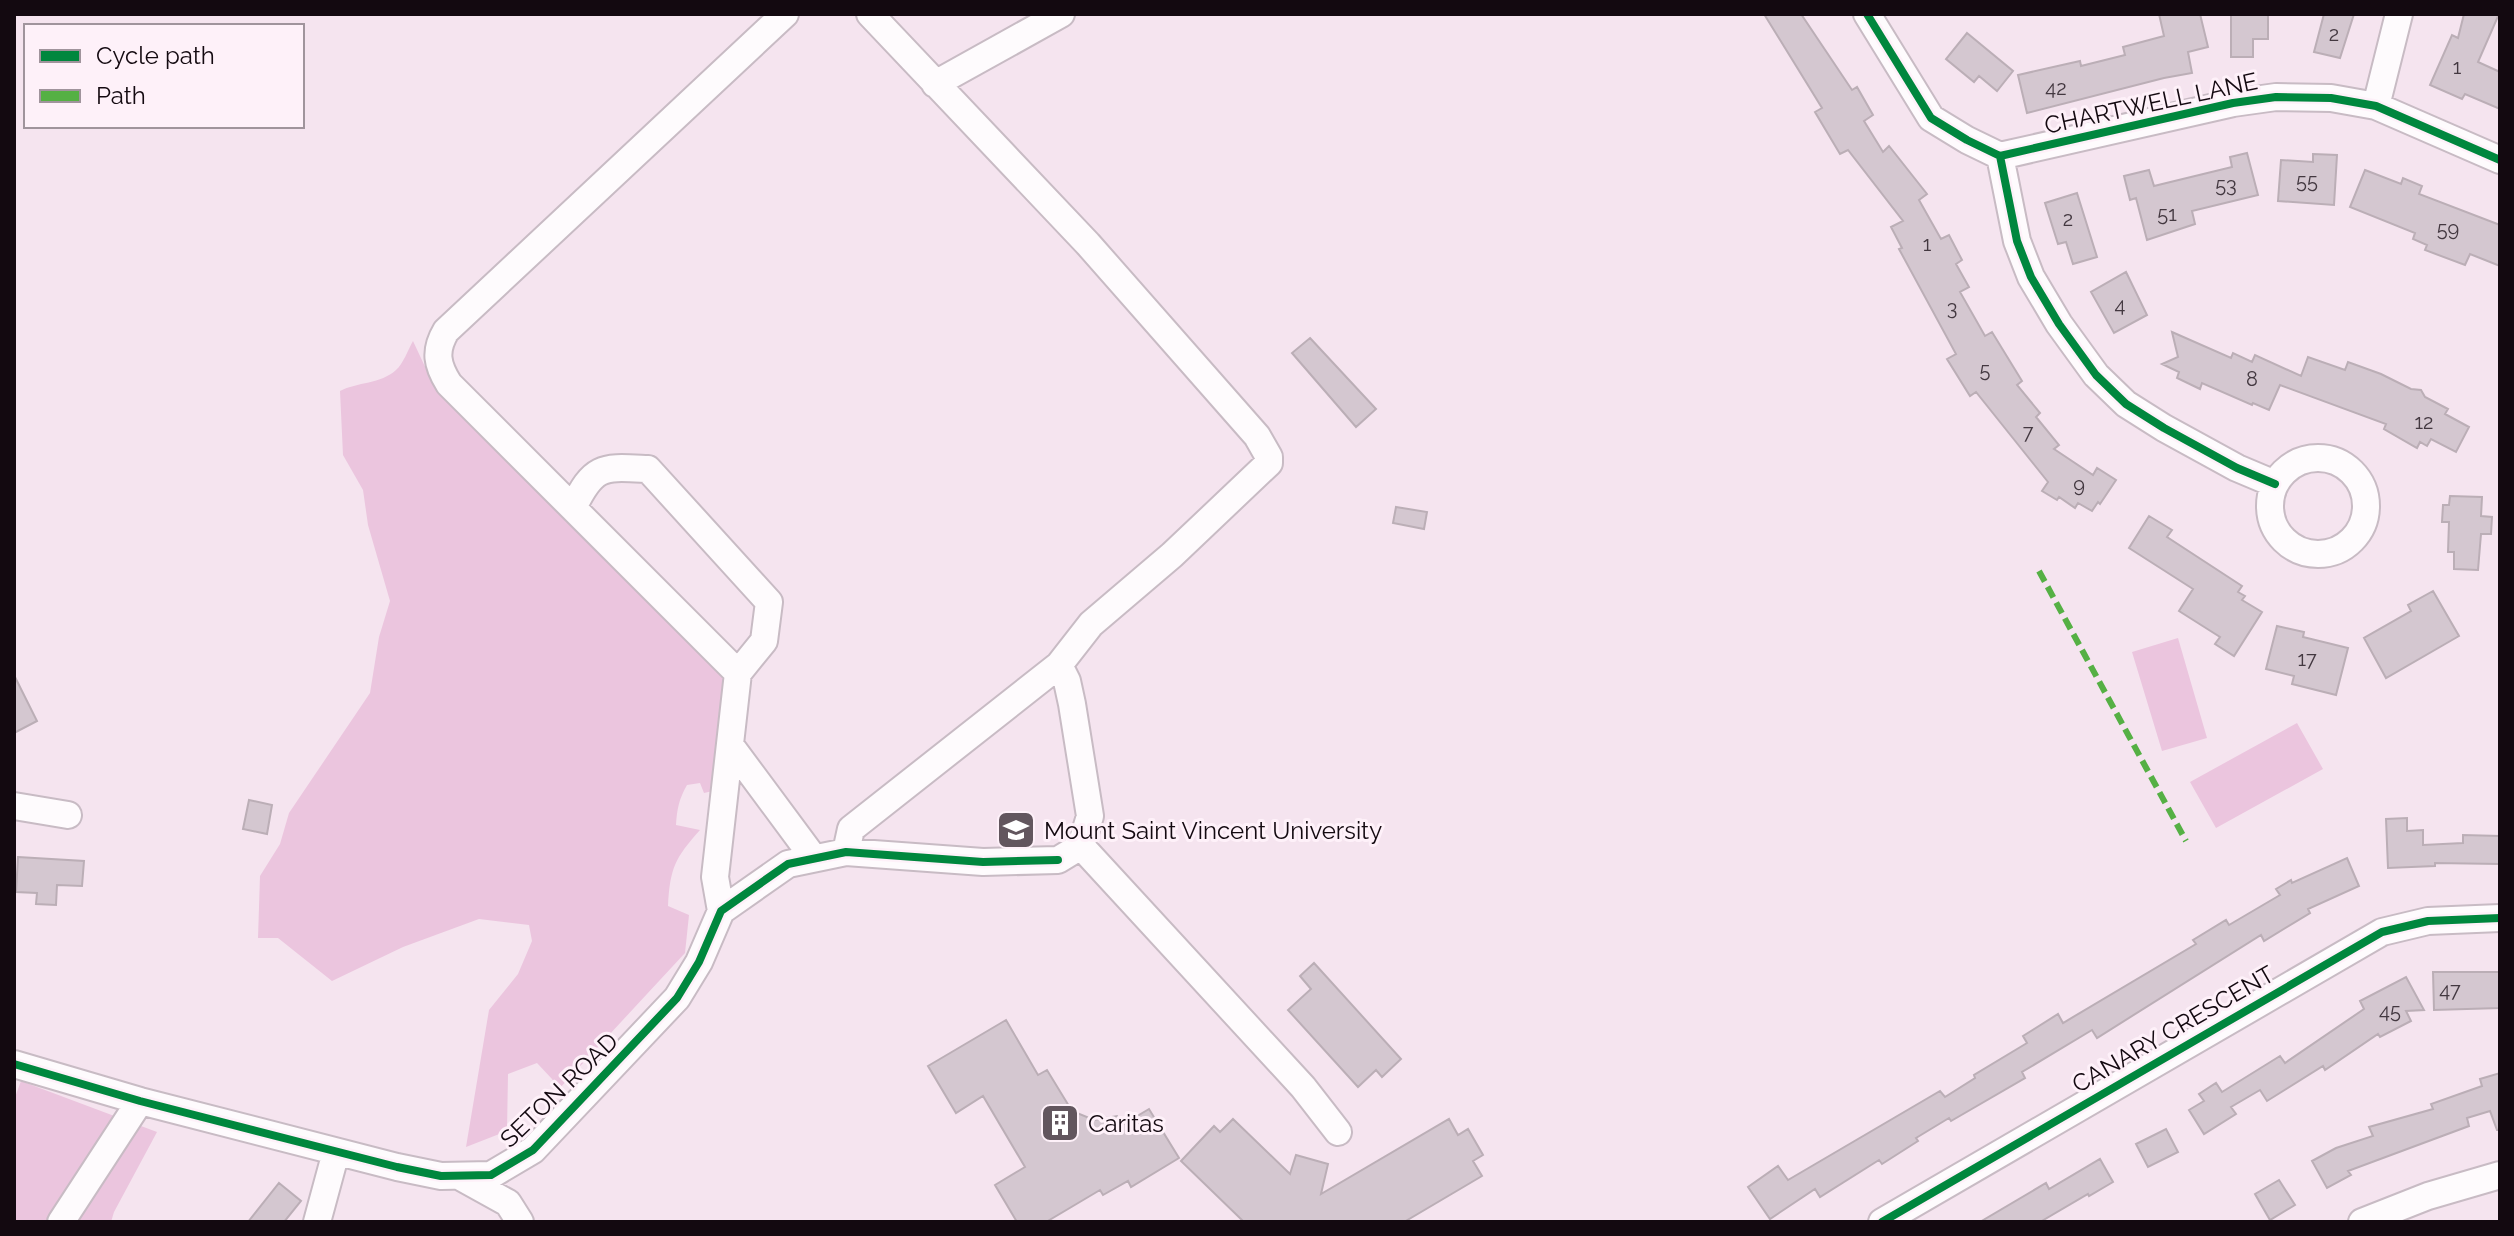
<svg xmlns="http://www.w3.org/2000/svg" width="2514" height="1236" font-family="Raleway,sans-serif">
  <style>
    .green { fill: #ebc5de }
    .building { fill: #d4c7d0; stroke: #bbaeb6; stroke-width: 2 }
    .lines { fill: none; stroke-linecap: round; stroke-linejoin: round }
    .minor-casing { stroke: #c8bbc4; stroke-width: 30 }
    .minor { stroke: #fefbfd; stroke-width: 26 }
    .quiet { stroke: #55b044; stroke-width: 6; stroke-dasharray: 12 6; stroke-linecap: butt }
    .cycleway-casing { stroke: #fef1f9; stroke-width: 13 }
    .cycleway { stroke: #00873e; stroke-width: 8 }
    .labels { text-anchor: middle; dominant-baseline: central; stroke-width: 6; stroke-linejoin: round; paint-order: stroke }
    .number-label { font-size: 20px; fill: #433840 }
    .street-label { font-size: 24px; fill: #130910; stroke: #fef1f9 }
    .poi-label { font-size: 24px; fill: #130910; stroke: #fef1f9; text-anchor: start }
  </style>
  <rect width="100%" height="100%" fill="#f5e4ef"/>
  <path class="green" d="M413,341L427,371L725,674L717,790L704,793L700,783L687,785C679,799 677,809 676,825L700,830C675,858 670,868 668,906L689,915L685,953L558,1090L552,1079L537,1063L508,1074L507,1131L466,1147L489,1010L518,974L532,941L529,925L479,919L403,947L332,981L278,938H258L260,876L280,844L289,813L370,693L379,637L390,601L368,525L363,490L343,455L340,391C357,382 381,384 396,370C403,364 408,350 413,341Z
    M2178,638L2207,738L2162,751L2132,652Z
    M2297,723L2323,769L2216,828L2190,782Z
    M21,1081L157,1132L114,1212L111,1222H14V1100Z"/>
  <path class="building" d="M1764,14H1801L1852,90L1857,87L1873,115L1864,121L1883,152L1889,146L1927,194L1919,200L1941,239L1949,235L1962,260L1956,264L1969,287L1960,292L1985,336L1992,332L2022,381L2017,385L2040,413L2036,417L2059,445L2054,449L2093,475L2097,468L2116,480L2100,504L2098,502L2092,511L2078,503L2075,508L2059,497L2057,500L2042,491L2048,482L1976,392L1970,396L1947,359L1956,354L1899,249L1902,248L1891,227L1903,221L1848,150L1840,154L1815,112L1822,108Z
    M2159,14H2200L2208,47L2188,52L2192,73L2164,78L2027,113L2018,75L2080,61L2081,66L2125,55L2123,47L2164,36Z
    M2231,14H2268V39H2253V57H2231Z
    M2324,14H2354L2340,58L2314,52Z
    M2464,14H2499L2478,62L2500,72V109L2465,94L2462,99L2430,85L2452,35L2458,38Z
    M1967,33L2013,71L1997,91L1979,76L1974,82L1946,59Z
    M2247,153L2258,195L2192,211L2195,224L2147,240L2136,198L2130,200L2124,176L2149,170L2154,186L2232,167L2230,157Z
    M2313,154L2337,155L2334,205L2278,201L2281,160L2313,162Z
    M2365,170L2401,184L2403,178L2422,186L2419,194L2500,225V266L2470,254L2465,265L2425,250L2427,245L2413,239L2415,233L2350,207Z
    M2077,193L2097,257L2073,264L2066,242L2058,244L2045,203Z
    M2126,272L2147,315L2114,333L2091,292Z
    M2172,332L2231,358L2233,353L2252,362L2255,355L2301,376L2308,357L2345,370L2348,362L2381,374L2411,389L2421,390L2425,397L2448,409L2445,414L2469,427L2456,452L2431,439L2427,446L2420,442L2417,448L2384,429L2386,424L2280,385L2269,410L2253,403L2252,405L2202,383L2200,389L2177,378L2179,372L2162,364L2178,357Z
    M1310,338L1376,409L1356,427L1292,353Z
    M2450,496L2482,497L2481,516L2492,517L2491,534H2481L2478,570L2454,569V552H2448L2449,522H2442L2443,505H2449Z
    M1396,507L1427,512L1424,529L1393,523Z
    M2149,516L2172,530L2167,537L2242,586L2238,592L2245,596L2242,600L2262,612L2234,656L2215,644L2220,637L2179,611L2193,589L2129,548Z
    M2433,591L2459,636L2386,678L2364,638L2411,611L2408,605Z
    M2277,626L2304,632L2303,637L2348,648L2336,695L2292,684L2294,676L2266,669Z
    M14,675L37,721L14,733Z
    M249,800L272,805L267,834L243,829Z
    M2407,818V831L2423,830V845L2463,843V835L2500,836V864L2435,863V866L2388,868L2386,819Z
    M18,857L84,861L82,886L57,885L56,905L36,904L37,893L16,892Z
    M2347,858L2359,886L2308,909L2310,913L2264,941L2261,935L2097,1038L2092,1030L2022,1072L2025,1078L1951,1121L1949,1118L1916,1138L1918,1141L1882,1164L1879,1160L1820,1197L1815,1189L1770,1219L1748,1187L1778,1166L1788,1180L1940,1091L1945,1097L1975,1078L1974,1075L2027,1043L2023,1036L2058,1014L2063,1023L2196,944L2193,940L2226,920L2229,925L2280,895L2276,889L2291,880L2292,883Z
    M1314,963L1401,1059L1382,1077L1376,1070L1358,1087L1288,1010L1311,989L1300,976Z
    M2433,972H2500V1008L2434,1010Z
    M2406,977L2424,1010L2406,1011L2411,1021L2380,1037L2378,1034L2325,1070L2323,1066L2267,1101L2260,1090L2231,1107L2236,1114L2204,1134L2189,1110L2204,1101L2199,1094L2216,1083L2222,1092L2280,1056L2285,1063L2364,1009L2360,1001Z
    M1006,1020L1038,1075L1047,1070L1072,1111L1094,1120L1117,1116L1122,1125L1149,1109L1179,1158L1131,1187L1128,1181L1103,1195L1100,1190L1046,1222H1017L995,1185L1025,1167L983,1096L956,1113L928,1066Z
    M2500,1073V1130H2497L2490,1111L2467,1118L2469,1126L2348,1171L2351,1175L2327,1188L2312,1161L2336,1148L2373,1136L2369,1127L2433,1109L2431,1104L2482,1086L2480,1079Z
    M1233,1119L1290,1174L1296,1155L1328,1164L1321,1194L1449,1119L1458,1135L1468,1129L1483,1155L1473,1161L1482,1176L1404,1222H1244L1181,1161L1214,1126L1220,1132Z
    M2166,1129L2178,1152L2148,1167L2136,1144Z
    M2100,1159L2113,1182L2089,1196L2088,1194L2040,1222H1980L2046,1183L2049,1189Z
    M2279,1180L2295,1205L2270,1220L2255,1194Z
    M279,1183L301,1201L284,1222H248Z"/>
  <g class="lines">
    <defs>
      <path id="minor" d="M1867,14L1931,118L1967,140L2000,156L2233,103L2276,97L2331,98L2376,106L2500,160
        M935,84L1061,14
        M2376,106L2399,14
        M2000,156L2017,241L2031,277L2059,324L2096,375L2126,404L2164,428L2237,468L2275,484
        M2270 506a48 48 0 1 1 96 0a48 48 0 1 1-96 0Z
        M573,508C594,464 603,467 648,469L769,602L764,641L738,673L715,877L721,911
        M738,673L449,384C437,365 434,351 446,331L785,14
        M730,745L813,857
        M14,806L68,815
        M1081,846L1303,1087L1338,1132
        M846,852L851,829L1059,665L1091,624L1172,555L1269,463V457L1257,436L1088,244L870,14
        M14,1064L140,1101L397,1167L441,1176L491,1175L533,1150L677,998L699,962L721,911L788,864L846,852L983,862L1058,860L1081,846L1090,816L1072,704L1067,681L1059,665
        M461,1177L508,1203L520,1222
        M61,1222L140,1101
        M317,1222L336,1152
        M1882,1222L2382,932L2428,921L2500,918
        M2362,1222L2428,1196L2500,1175"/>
    </defs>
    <use href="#minor" class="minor-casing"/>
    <use href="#minor" class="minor"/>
    <path class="quiet" d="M2039,571L2186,841"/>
    <defs>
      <path id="cycleway" d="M1867,14L1931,118L1967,140L2000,156L2233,103L2276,97L2331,98L2376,106L2500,160
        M2000,156L2017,241L2031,277L2059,324L2096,375L2126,404L2164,428L2237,468L2275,484
        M14,1064L140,1101L397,1167L441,1176L491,1175L533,1150L677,998L699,962L721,911L788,864L846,852L983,862L1058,860
        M1882,1222L2382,932L2428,921L2500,918"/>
    </defs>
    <use href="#cycleway" class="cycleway-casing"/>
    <use href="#cycleway" class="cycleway"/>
  </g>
  <defs>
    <symbol id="university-square" viewBox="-11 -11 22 22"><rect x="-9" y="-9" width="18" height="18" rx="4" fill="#62565e" stroke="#fef1f9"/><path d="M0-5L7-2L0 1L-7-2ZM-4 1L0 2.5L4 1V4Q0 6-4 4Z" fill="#fff"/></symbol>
    <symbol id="building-square" viewBox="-11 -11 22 22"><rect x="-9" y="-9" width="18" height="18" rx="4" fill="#62565e" stroke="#fef1f9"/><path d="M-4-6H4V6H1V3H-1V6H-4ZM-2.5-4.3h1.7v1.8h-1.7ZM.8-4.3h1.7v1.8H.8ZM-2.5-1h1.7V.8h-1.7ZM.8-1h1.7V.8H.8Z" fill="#fff"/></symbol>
  </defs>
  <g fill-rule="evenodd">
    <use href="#university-square" x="994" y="808" width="44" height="44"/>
    <use href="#building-square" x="1038" y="1101" width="44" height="44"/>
  </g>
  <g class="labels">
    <g class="number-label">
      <text x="2334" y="34">2</text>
      <text x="2457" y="67">1</text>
      <text x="2056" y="88">42</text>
      <text x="2307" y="181">55</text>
      <text x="2226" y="185">53</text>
      <text x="2167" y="214">51</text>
      <text x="2068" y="219">2</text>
      <text x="2448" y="229">59</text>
      <text x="1927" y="244">1</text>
      <text x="2120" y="305">4</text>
      <text x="1952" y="308">3</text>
      <text x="1985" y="370">5</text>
      <text x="2252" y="379">8</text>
      <text x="2424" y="422">12</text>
      <text x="2028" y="432">7</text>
      <text x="2079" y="485">9</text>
      <text x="2307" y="659">17</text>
      <text x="2450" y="990">47</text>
      <text x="2390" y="1011">45</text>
    </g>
    <g class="street-label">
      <text transform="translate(2151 103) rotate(-12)">CHARTWELL LANE</text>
      <text transform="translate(2173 1029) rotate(-30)">CANARY CRESCENT</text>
      <text transform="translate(559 1090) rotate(-44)">SETON ROAD</text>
    </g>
    <g class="poi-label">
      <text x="1044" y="830">Mount Saint Vincent University</text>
      <text x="1088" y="1123">Caritas</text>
    </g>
  </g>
  <rect width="2514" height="1236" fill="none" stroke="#130910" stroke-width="32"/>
  <rect x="24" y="24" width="280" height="104" fill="#fef1f9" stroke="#a0949c" stroke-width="2"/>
  <rect x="40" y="50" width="40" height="12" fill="#00873e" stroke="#a0949c" stroke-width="2"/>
  <text x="96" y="64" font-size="24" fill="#130910">Cycle path</text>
  <rect x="40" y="90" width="40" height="12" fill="#55b044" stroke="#a0949c" stroke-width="2"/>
  <text x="96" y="104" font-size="24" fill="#130910">Path</text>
</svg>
